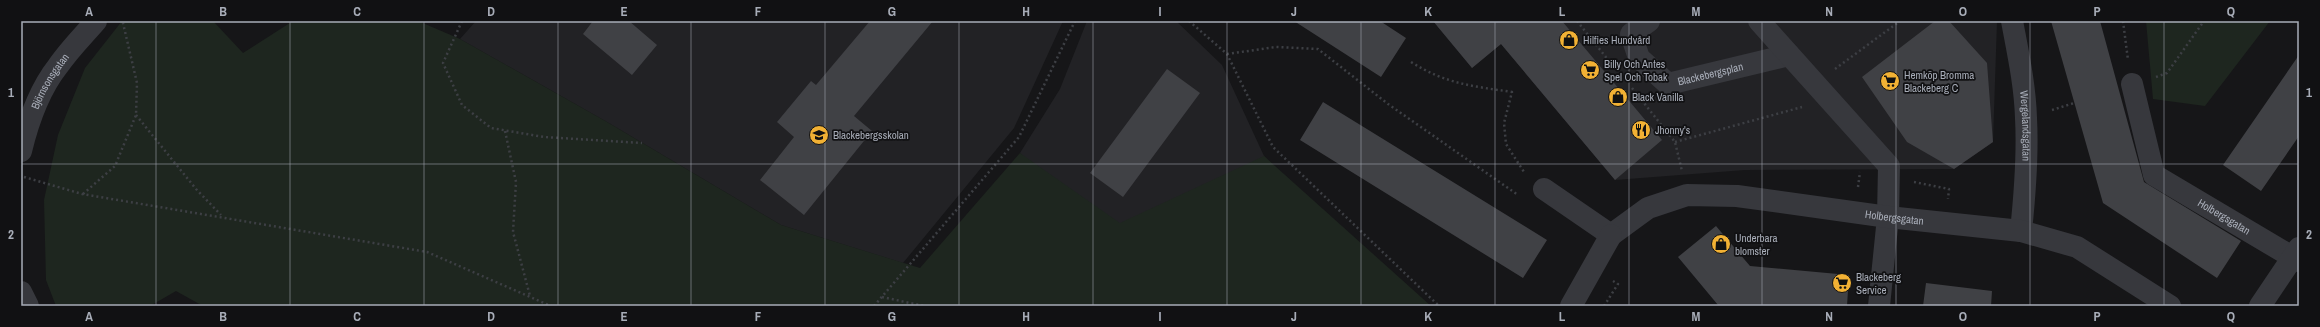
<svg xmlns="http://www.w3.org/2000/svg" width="2320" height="327" font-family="'Archivo Narrow',sans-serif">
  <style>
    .built { fill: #222225 }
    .green { fill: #1e261f }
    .building { fill: #404145 }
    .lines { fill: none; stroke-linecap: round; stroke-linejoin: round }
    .path { stroke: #3d3f44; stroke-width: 2.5; stroke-dasharray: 2 3; stroke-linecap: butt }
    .minor { stroke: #37383d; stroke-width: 22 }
    .grid { fill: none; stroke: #a8adb8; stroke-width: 1; stroke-opacity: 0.55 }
    .labels { text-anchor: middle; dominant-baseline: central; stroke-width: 3.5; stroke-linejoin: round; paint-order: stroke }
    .poi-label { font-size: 11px; fill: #a8adb8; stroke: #111113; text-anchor: start }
    .street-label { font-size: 11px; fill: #a8adb8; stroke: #111113 }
    .neatline { fill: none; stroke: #a8adb8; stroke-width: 1.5 }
    .grid-label { font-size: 13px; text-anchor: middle; font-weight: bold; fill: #a8adb8 }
  </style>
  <rect width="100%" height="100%" fill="#161618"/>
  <path class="built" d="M476,21H1063L1014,128L903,263L781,225L607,122L460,39Z
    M1087,21H1176L1222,65L1264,156L1360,254L1159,289L1020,153L1060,89Z
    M1433,21H1997L1993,142L1954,169L1745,170L1615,180L1501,44L1472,68Z"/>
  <path class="green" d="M122,21H213L243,53L293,21H418L460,39L607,122L781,225L920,268L1020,153L1120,223L1264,156L1431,306H203L176,291L150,306H56L46,280L44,200L58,135L85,68Z
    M2146,21H2270L2205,106L2153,99Z"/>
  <path class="building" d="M593,21H629L657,45L632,75L583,34Z
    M870,21H933L854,116L872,131L804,215L760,180L794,137L777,122L811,81L816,85Z
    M1294,21H1380L1406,38L1381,77Z
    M1433,21H1562L1662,140L1615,180L1501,44L1472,68Z
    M1935,21H1949L1987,63L1993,142L1954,169L1907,142L1862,77Z
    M2051,21H2100L2144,182L2241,241L2217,278L2103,203Z
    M2299,55V136L2261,191L2223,165Z
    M1167,69L1200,93L1123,197L1090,173Z
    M1323,102L1547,240L1523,278L1300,140Z
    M1716,226L1750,266L1849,275L1847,306L1718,305L1678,257Z
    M1926,283L1992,291L1991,306H1923Z"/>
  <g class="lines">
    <path class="path" d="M462,21L443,63L462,105L491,128L544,137L642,143
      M1189,21L1227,54L1273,147L1439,306
      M1577,21L1613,66
      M2123,21L2128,60
      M1227,54L1276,47L1318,49L1388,104L1518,195
      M1411,62C1446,84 1472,86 1512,92L1504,123L1506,144L1524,172
      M1835,69L1900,21
      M2156,77L2167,73L2204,21
      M1632,88L1675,142L1682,171
      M2052,110L2074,103
      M136,115L196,189L221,215
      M505,131L516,182L513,232L530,296
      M1675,142L1802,107
      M24,177L82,194L427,252L551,306
      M1914,182L1949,189L1948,199
      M1858,187L1860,172
      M83,194L115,166L136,115L137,83L123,23
      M882,297L924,306
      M874,306L1019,137L1075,21
      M1604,306L1618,284L1613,281"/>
    <g class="minor">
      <path id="s1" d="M1649,21L1631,34L1639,58L1668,84L1789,55"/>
      <path d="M1759,21L1889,166L1888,217L1879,306"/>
      <path id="s2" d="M2012,21C2018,53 2025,85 2026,118C2028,155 2025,193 2021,231"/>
      <path id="s3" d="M2132,84L2154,175L2299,261"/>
      <path id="s4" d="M21,151C28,122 39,90 58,66C69,50 83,36 96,21"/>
      <path id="s5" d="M1544,189L1611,235L1648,208L1687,195L1737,196L1888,217L2021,231L2077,247L2170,306"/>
      <path d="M21,292L28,306"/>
      <path d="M1571,306L1611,235"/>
      <path d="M2260,306L2299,248"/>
    </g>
  </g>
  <path class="grid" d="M156,21V306M290,21V306M424,21V306M558,21V306M691,21V306M825,21V306M959,21V306M1093,21V306M1227,21V306M1361,21V306M1495,21V306M1629,21V306M1762,21V306M1896,21V306M2030,21V306M2164,21V306M21,164H2299"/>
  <defs>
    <symbol id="shop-disc" viewBox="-11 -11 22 22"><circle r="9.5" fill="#f2b134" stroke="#111113"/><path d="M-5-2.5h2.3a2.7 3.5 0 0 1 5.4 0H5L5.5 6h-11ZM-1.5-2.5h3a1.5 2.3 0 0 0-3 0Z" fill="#111"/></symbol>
    <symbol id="supermarket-disc" viewBox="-11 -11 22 22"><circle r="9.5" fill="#f2b134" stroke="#111113"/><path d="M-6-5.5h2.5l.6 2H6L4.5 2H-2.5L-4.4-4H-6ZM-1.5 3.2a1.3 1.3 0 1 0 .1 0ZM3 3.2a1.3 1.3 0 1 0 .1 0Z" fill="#111"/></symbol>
    <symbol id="restaurant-disc" viewBox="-11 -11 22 22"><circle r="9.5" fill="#f2b134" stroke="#111113"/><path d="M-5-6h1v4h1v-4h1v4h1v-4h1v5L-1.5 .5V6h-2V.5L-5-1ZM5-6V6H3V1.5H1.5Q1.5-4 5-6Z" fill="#111"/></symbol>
    <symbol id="school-disc" viewBox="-11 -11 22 22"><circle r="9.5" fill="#f2b134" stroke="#111113"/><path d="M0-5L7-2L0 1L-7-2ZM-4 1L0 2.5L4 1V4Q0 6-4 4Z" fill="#111"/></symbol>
  </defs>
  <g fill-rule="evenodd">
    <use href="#shop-disc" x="1558" y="29" width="22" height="22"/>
    <use href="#supermarket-disc" x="1579" y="59" width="22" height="22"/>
    <use href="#supermarket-disc" x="1879" y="70" width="22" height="22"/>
    <use href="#shop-disc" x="1607" y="86" width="22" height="22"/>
    <use href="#restaurant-disc" x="1630" y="119" width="22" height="22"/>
    <use href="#school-disc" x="808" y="124" width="22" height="22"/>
    <use href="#shop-disc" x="1710" y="233" width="22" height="22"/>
    <use href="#supermarket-disc" x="1831" y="272" width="22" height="22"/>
  </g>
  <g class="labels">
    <g class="poi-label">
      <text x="1583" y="40">Hilfies Hundvård</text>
      <text x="1604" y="64">Billy Och Antes<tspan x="1604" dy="13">Spel Och Tobak</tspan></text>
      <text x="1904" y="75">Hemköp Bromma<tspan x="1904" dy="13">Blackeberg C</tspan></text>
      <text x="1632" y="97">Black Vanilla</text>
      <text x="1655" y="130">Jhonny's</text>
      <text x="833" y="135">Blackebergsskolan</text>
      <text x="1735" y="238">Underbara<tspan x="1735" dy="13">blomster</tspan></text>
      <text x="1856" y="277">Blackeberg<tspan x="1856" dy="13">Service</tspan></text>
    </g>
    <g class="street-label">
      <text stroke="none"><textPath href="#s1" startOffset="130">Blackebergsplan</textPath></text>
      <text stroke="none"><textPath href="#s4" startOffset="76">Björnsonsgatan</textPath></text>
      <text stroke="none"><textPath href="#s2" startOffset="106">Wergelandsgatan</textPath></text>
      <text stroke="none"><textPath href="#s5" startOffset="377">Holbergsgatan</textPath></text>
      <text stroke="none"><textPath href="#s3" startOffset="175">Holbergsgatan</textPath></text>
    </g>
  </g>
  <rect width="2320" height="327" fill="none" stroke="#111113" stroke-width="44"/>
  <rect x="22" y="22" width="2276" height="283" class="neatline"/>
  <g class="grid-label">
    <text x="89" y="16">A</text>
    <text x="223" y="16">B</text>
    <text x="357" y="16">C</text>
    <text x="491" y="16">D</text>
    <text x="624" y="16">E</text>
    <text x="758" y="16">F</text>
    <text x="892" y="16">G</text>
    <text x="1026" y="16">H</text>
    <text x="1160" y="16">I</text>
    <text x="1294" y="16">J</text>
    <text x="1428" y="16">K</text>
    <text x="1562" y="16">L</text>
    <text x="1696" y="16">M</text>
    <text x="1829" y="16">N</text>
    <text x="1963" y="16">O</text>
    <text x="2097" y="16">P</text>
    <text x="2231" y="16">Q</text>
    <text x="11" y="97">1</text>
    <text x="2309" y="97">1</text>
    <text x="11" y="239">2</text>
    <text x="2309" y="239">2</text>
    <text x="89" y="321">A</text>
    <text x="223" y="321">B</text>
    <text x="357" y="321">C</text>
    <text x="491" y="321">D</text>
    <text x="624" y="321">E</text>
    <text x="758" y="321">F</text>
    <text x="892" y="321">G</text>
    <text x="1026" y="321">H</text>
    <text x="1160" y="321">I</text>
    <text x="1294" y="321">J</text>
    <text x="1428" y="321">K</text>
    <text x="1562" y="321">L</text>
    <text x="1696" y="321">M</text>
    <text x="1829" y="321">N</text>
    <text x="1963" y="321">O</text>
    <text x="2097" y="321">P</text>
    <text x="2231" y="321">Q</text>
  </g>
</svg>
